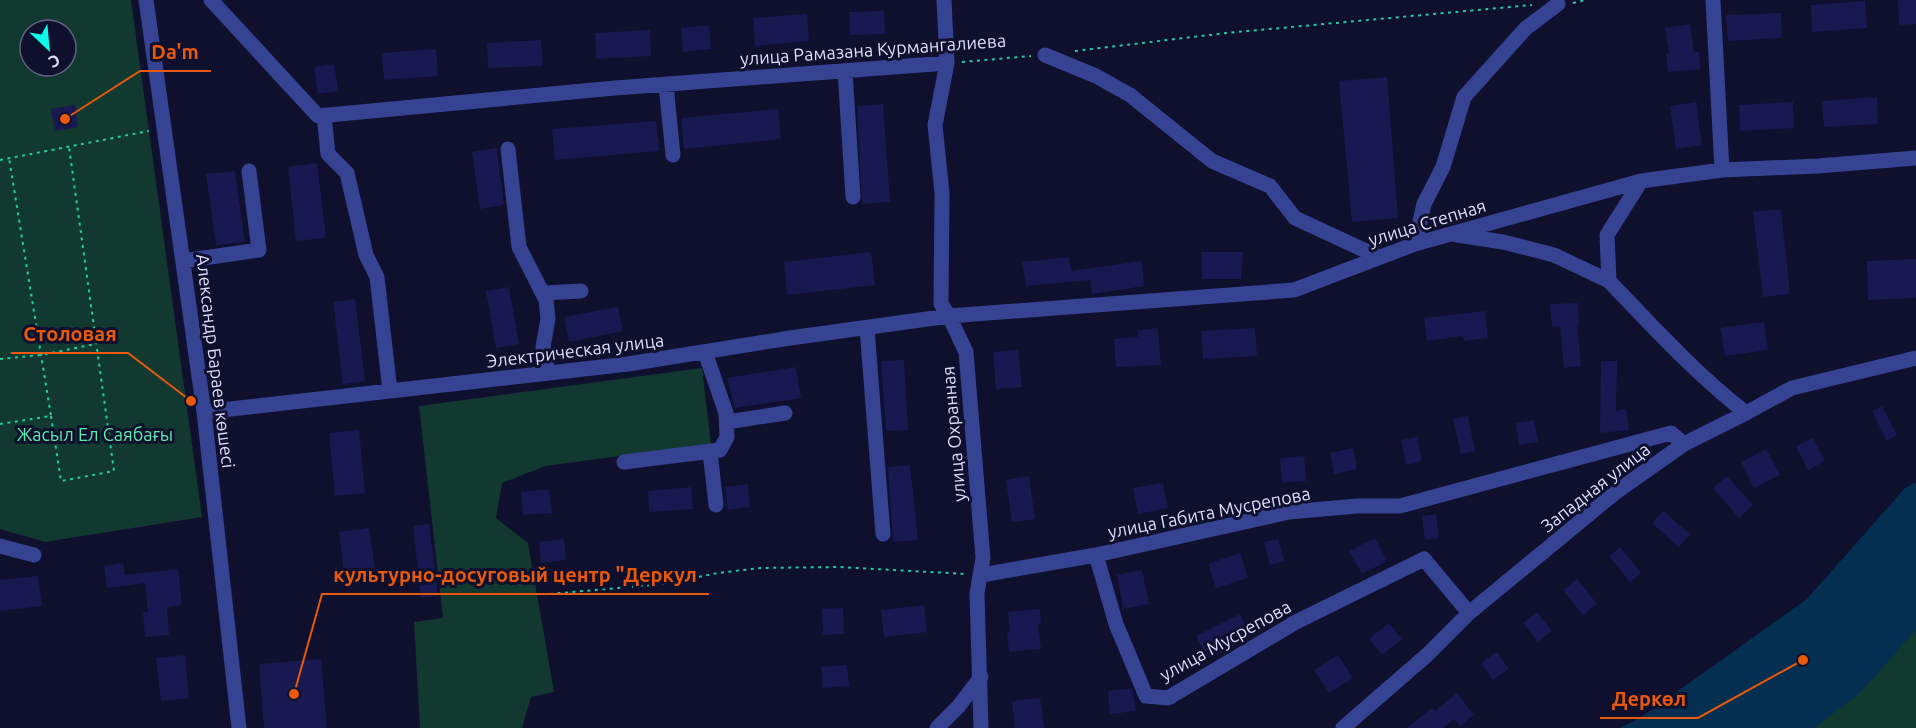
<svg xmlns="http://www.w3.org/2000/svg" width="1916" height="728" font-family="Ubuntu,sans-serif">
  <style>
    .green { fill: #113930; fill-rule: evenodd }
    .water { fill: #052f51 }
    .building { fill: #191951 }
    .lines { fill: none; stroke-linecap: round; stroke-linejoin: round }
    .path { stroke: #23cca2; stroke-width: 2; stroke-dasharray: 3 4.5; stroke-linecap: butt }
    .minor { stroke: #354392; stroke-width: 15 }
    .labels { text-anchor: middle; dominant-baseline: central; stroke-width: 6; stroke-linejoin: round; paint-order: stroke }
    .street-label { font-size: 18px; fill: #dcdeff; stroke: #0f0f2e }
    .park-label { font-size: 18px; fill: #5aedad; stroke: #0f0f2e }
    .leader { fill: none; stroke: #e8590c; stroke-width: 2 }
    .callout-dot { fill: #e8590c; stroke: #0f0f2e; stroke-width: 2 }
    .callout-label { font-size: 20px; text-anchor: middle; font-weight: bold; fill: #e8590c; stroke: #0f0f2e; stroke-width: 6; stroke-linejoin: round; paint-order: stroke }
  </style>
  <rect width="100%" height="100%" fill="#0f0f2e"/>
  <path class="green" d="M0,0H131L202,517L45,542L0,529ZM30,30H66V66H30Z
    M702,368L711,444L545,466L502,483L496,518L528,543L554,692L531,697L522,728H420L414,622L443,618L419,406Z
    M1916,630V728H1814L1817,726Z"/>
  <path class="water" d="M1916,482V630L1860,693L1814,728H1620L1640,718L1807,599L1905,488Z"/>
  <path class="building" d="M1898,0H1916V24L1899,25Z
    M1865,1L1867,28L1812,32L1811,5Z
    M884,11L885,34L850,35L849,12Z
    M1781,13L1782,38L1728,41L1726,15Z
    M807,14L809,41L755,46L753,18Z
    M1690,24L1694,52H1699L1700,69L1668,72L1666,54H1669L1665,28Z
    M709,25L711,49L683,52L681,28Z
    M650,30L651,56L596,59L595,33Z
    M541,40L543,66L488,68L487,43Z
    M436,49L438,76L384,80L382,53Z
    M334,64L338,91L318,94L314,67Z
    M1387,77L1398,218L1352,222L1339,81Z
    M1877,97L1878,124L1824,127L1822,101Z
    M1696,102L1702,145L1676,149L1670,106Z
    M1793,102L1794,128L1740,131L1739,105Z
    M883,104L890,202L862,204L857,106Z
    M75,105L78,127L55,131L51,109Z
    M778,109L781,139L684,149L681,118Z
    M656,121L659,151L555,160L552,129Z
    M497,148L504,205L480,209L472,152Z
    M317,163L326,238L296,241L288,167Z
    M235,171L245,242L216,245L206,174Z
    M1781,209L1790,294L1763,297L1753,212Z
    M871,252L875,285L787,295L784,262Z
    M1201,252H1243L1241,279H1202Z
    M1069,257L1072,271L1142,261L1144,286L1092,294L1090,280L1026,286L1022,262Z
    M1916,259V298L1868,300L1867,261Z
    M509,287L519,344L496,348L486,291Z
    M355,299L365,381L343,384L333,302Z
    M1578,303L1579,325H1577L1581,366L1564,368L1560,326L1552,327L1550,304Z
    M618,307L623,331L569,342L564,317Z
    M1485,311L1488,338L1464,341L1463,336L1427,341L1424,318Z
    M1764,322L1768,350L1725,356L1720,328Z
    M1158,328L1161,365L1116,367L1114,339L1138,337V330Z
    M1255,328L1257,356L1203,359L1201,331Z
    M1018,350L1022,387L996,389L993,352Z
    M904,360L908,430L886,431L881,361Z
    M1601,361H1617L1616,411L1626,409L1629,430L1600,433Z
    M796,367L801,398L735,408L727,378Z
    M1882,406L1897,435L1887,441L1872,411Z
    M1468,416L1475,451L1461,454L1453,419Z
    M1534,420L1538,442L1519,445L1516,423Z
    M359,430L365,493L335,496L329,433Z
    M1417,437L1422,461L1406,465L1401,440Z
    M1813,438L1825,461L1808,470L1796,446Z
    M1353,448L1357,469L1334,474L1330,453Z
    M1766,449L1780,475L1754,488L1741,462Z
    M1304,456L1306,481L1282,483L1280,458Z
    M910,465L918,540L893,542L888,467Z
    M1029,476L1035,519L1012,522L1006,480Z
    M1727,476L1753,505L1739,518L1713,488Z
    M1163,483L1168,508L1138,514L1133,488Z
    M748,484L750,507L728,510L725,487Z
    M691,487L693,509L649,512L648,491Z
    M549,489L552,513L523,515L521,492Z
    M1663,511L1690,534L1679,547L1652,523Z
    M1436,514L1439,538L1425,540L1422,516Z
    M429,524L438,596L421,598L413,526Z
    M369,528L376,575L345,579L339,532Z
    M1375,538L1387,561L1362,574L1349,551Z
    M564,539L566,560L541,563L539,542Z
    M1278,539L1284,561L1270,565L1264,542Z
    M1620,547L1641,573L1630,582L1609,556Z
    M1240,553L1248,578L1216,588L1208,564Z
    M123,563L125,575L178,569L182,605L167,607L169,635L145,637L143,612H148L145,583L107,588L104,566Z
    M1142,570L1149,604L1123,609L1117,575Z
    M38,576L42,606L0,611V580Z
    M1577,579L1597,604L1583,615L1563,590Z
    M924,605L927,632L884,637L881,610Z
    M843,608L844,634L823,635L822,609Z
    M1040,609L1041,624H1038L1041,649L1009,652L1007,633L1010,632L1008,612Z
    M1537,612L1552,631L1538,642L1523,623Z
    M1240,614L1251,637L1208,659L1196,636Z
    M1389,623L1402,639L1382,655L1369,639Z
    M1497,652L1509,669L1493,680L1481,663Z
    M185,655L189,698L161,701L156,658Z
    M1338,655L1353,678L1329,693L1314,670Z
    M321,659L327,728H264L259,664Z
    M847,665L849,686L823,688L821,667Z
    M1132,688L1136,711L1110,714L1108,691Z
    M1457,693L1474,715L1460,726L1454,719L1443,728H1407L1432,708L1435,711Z
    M1040,698L1044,728H1015L1012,701Z"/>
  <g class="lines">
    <path class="path" d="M1573,3L1586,0
      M1075,51L1226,33L1532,5
      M962,62L1031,56
      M0,160L149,131
      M0,359L41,355L95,344
      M51,416L61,481L114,471L69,147
      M0,424L51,416L9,158
      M550,594L663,584L718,573L760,568L839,567L966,574"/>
    <path class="minor" d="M146,0L204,412L239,728
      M211,0L318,116L615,88L947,63
      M944,0L947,63L935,125L942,193L941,304L949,316L966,352L983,558L977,593L981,728
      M1713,0L1722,170
      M1045,55L1096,76L1130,95L1212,161L1270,186L1295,218L1379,257
      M845,71L853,197
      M666,85L673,155
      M324,115L328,154L347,173L366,255L377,277L390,391
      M508,149L519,247L546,300L548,319L543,347L548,373
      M1457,235L1503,242L1554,255L1609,281L1607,235L1641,181
      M1415,244L1424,204L1443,167L1464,97L1526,28L1558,4
      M183,261L259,250L249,171
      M1609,281C1653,327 1696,374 1746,413
      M543,293L581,291
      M867,328L883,534
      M204,412L628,364L790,338L949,316L1294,290L1415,244L1641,181L1722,170L1818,166L1916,158
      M727,422L785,413
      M710,452L716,505
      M624,462L720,450L727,437L726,413L705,352
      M0,546L34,555
      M1096,555L1116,624L1146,696L1168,698L1296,622L1424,559L1469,613
      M981,575L1096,555L1289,512L1357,506H1400L1671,433L1684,444
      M937,728L958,707L981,677
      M1343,728L1427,655L1469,613L1616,492L1684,444L1746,413L1792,388L1916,358"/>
  </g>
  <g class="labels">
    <g class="street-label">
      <text transform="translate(873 49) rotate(-4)">улица Рамазана Курмангалиева</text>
      <text transform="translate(1427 222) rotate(-17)">улица Степная</text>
      <text transform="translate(575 350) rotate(-7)">Электрическая улица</text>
      <text transform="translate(216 361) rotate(83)">Александр Бараев көшесі</text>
      <text transform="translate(953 434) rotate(-95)">улица Охранная</text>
      <text transform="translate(1595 487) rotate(-38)">Западная улица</text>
      <text transform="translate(1209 512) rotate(-11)">улица Габита Мусрепова</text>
      <text transform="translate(1225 640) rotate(-29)">улица Мусрепова</text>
    </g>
    <g class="park-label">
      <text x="95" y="434">Жасыл Ел Саябағы</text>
    </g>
  </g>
  <path class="leader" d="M65 119L140 71H211M191 401L128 353H11M294 694L322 594H709M1803 660L1698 718H1600"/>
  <g class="callout-dot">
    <circle cx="65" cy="119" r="6"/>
    <circle cx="191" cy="401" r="6"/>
    <circle cx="294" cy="694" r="6"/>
    <circle cx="1803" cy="660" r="6"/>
  </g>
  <g class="callout-label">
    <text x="175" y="59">Da'm</text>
    <text x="70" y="341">Столовая</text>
    <text x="515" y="582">культурно-досуговый центр "Деркул</text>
    <text x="1649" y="706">Деркөл</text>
  </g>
  <g transform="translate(48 48) rotate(154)"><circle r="28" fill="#0f0f2e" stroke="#616282" stroke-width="1.5"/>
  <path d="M0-4.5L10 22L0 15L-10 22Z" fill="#08ffe9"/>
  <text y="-9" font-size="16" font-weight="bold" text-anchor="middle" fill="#dcdeff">С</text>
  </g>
</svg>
